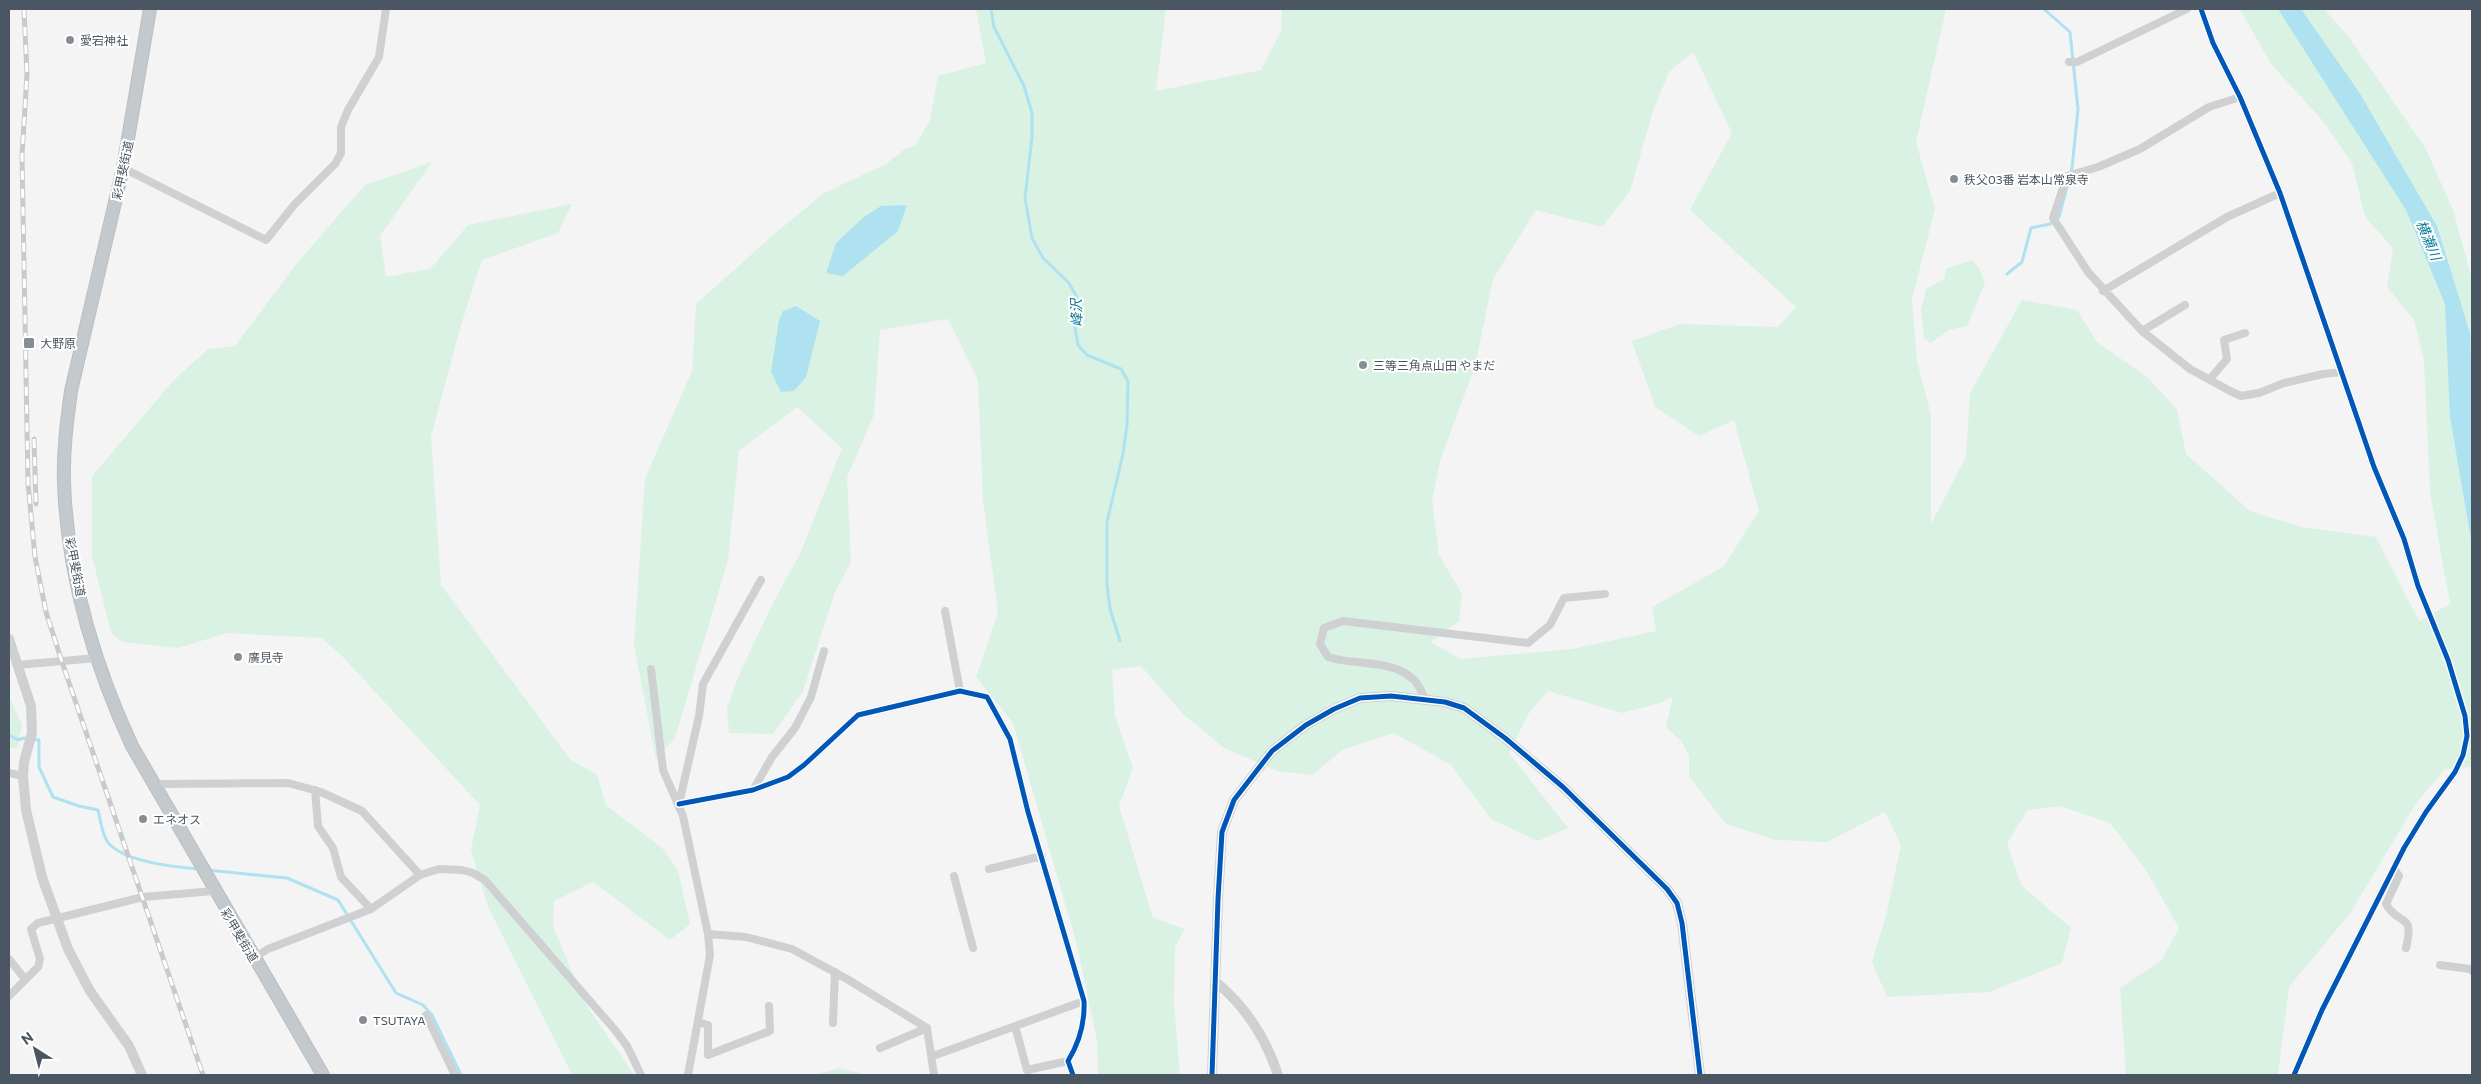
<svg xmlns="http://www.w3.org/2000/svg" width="2481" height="1084" font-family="Commissioner,'Noto Sans JP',sans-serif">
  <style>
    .green { fill: #d9f2e3; fill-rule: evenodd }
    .water { fill: #aee2f0 }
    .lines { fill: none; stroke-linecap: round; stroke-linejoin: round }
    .stream { stroke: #aee2f0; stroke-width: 3 }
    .trunk-casing { stroke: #b9bec3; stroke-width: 14 }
    .minor { stroke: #ced0d2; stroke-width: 8 }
    .tertiary { stroke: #ced0d2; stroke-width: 10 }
    .trunk { stroke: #c4c9cd; stroke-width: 12 }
    .rail-casing { stroke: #c9cacc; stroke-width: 5 }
    .rail { stroke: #fff; stroke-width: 3; stroke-dasharray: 9; stroke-linecap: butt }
    .cycleway-casing { stroke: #fff; stroke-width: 8 }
    .cycleway { stroke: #0057b8; stroke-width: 5 }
    .poi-dot { fill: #868d94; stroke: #fff; stroke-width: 2 }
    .labels { text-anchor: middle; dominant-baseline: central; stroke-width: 4; stroke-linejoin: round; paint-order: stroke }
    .poi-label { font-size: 12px; fill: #4a5661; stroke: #fff; text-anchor: start }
    .street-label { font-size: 12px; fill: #4a5661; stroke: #fff }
    .water-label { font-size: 14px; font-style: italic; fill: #0c7c9b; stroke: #fff }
  </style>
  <rect width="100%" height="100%" fill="#f4f4f4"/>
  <path class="green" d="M976,9H1166L1156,91L1261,70L1281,31L1282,9H1946L1916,142L1935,209L1912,299L1917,361L1931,415V524L1966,457L1970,393L2022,300L2077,310L2097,342L2147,377L2177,409L2186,454L2250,511L2301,527L2376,537L2419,621L2450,604L2430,492L2424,360L2414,320L2387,287L2393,248L2365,217L2352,163L2322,120L2271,64L2240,9H2324L2348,36L2426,149L2453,210L2472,279V767L2445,769L2417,802L2351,912L2289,987L2278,1075H2126L2120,988L2161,961L2179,928L2146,870L2110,823L2060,806L2028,810L2007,843L2021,885L2071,928L2062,963L1989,992L1887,997L1872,962L1886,916L1901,845L1885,812L1827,842L1775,840L1726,824L1689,777V755L1681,741L1666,727L1673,697L1660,703L1622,713L1548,691L1529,713L1509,753L1568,828L1538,841L1491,819L1451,765L1394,733L1344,749L1312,775L1277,771L1224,748L1183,714L1141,666L1112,670L1115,716L1133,768L1119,806L1153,918L1185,929L1175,946L1174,1002L1180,1075H1098L1097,1040L1076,941L1013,723L976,677L998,612L983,501L978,380L948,319L880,330L874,415L847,477L851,562L835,592L803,691L773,734L729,733L727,708L739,675L771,607L800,554L842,448L797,407L739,451L728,560L675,738L656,759L634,645L645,479L692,371L696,304L772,236L824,193L886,164L905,149L915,146L930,120L938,76L986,63ZM1693,52L1732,133L1690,210L1796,307L1778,327L1680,324L1632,341L1655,407L1699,436L1734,420L1759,511L1723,567L1652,607L1656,631L1572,649L1461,659L1430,642L1459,621L1462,594L1439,555L1432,500L1440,461L1475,366L1493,279L1536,210L1602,227L1630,191L1653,111L1669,72ZM907,205L898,231L843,276Z
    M432,162L380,236L386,277L430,269L468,225L572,204L558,233L482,260L461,325L431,436L441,585L570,759L597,775L606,805L663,849L678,871L690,924L670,940L593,882L554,901L553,926L585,1003L634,1075H572L488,907L471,850L480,805L341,655L321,638L227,633L178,648L122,642L111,633L92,556V476L173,381L208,349L235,346L297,263L365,185Z
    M1972,260L1979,268L1985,283L1967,326L1949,330L1931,343L1924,339L1921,310L1926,289L1944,279L1946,269Z
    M9,696L22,725L17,748L9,747Z
    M839,1068L869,1075H815Z"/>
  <path class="water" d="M2278,9H2301L2359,92L2437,226L2470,333L2472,393V545L2450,417L2445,304L2406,210Z
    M907,205L898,231L843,276L826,273L836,243L864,217L881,206Z
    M796,306L820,321L806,377L794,391L781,392L771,372L779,320L783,311Z"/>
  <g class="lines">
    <path class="stream" d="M991,9L994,27L1024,86L1032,113V137L1025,198L1032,238L1043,258L1068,282L1077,297L1075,327L1078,345L1087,355L1121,369L1128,381L1127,425L1123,454L1107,522V585L1110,609L1120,641
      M2007,274L2022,262L2031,228L2050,224L2059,217L2072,168L2078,109L2070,32L2044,9
      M9,735L18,740L24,738L39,740V767L53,797L79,806L98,810C100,819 102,833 107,841C121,862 175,867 199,869
      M207,870L287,878L338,900L396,993L423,1005L432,1015L461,1075"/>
    <defs>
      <path id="trunk" d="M150,9L123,168L71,391C67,421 63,451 64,482C67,572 94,664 132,746L323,1075"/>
    </defs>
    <use href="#trunk" class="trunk-casing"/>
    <path class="minor" d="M2201,9L2213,43L2240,97L2280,193L2374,467L2404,539L2418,586L2448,660L2465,716L2467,736L2463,755L2455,772L2426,812L2404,848L2322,1010L2294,1075
      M2069,62H2077L2187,9
      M2240,97L2209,107L2140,149L2098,167L2067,176L2053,218L2088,272L2142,331L2190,369L2230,391L2241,396L2259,393L2284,383L2323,374L2342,372
      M123,168L266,240L294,205L335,164L341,153V127L348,110L379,57L386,9
      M2103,291L2227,217L2280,193
      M2142,331L2185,305
      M2210,379L2227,359L2224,340L2245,333
      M945,611L960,691
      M17,665L97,658
      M651,669L663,770L683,816L708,934L710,955L688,1075
      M1425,699C1422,693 1419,684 1413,679C1392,659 1356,666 1328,657L1320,644L1324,628L1343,621L1528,643L1550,625L1564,598L1605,594
      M9,773L23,776
      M155,789L162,784L288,783L321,792L362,811L420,875
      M315,790L318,826L333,848L341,877L371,909
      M753,790L772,757L795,728L811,697L824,651
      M679,804L753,790L788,777L804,765L858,715L960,691L987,697L1010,739L1028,812L1084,1001C1085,1023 1079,1043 1068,1061L1073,1075
      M679,804L699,716L703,684L761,580
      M989,869L1042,856
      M2394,869L2399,876L2386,904C2399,927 2415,911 2406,948
      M954,876L973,948
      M708,934L746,937L792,949L847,979L927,1028L934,1075
      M254,958L268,949L371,909L420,875L439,869L462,870L473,873L485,880L615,1030L627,1046L641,1075
      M9,959L25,979
      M2440,965L2470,969L2472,971
      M9,996L38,967L40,959L31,929L38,923L143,897L214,891
      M426,1015L455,1075
      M698,1022L708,1025V1055L770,1031L769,1006
      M833,1023L835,972
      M1015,1026L1027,1070L1068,1061
      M880,1048L927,1028
      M933,1056L1084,1001"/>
    <path class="tertiary" d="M9,639L31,706L32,733L24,762L23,776L26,810L42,877L68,949L90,991L129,1046L142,1075
      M1216,982C1246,1007 1266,1038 1278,1075
      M1212,1075L1218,899L1222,832L1234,800L1272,751L1306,725L1334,709L1360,698L1391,696L1445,702L1464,708L1505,738L1563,787L1667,889L1677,903L1682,923L1700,1075"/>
    <use href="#trunk" class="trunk"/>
    <defs>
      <path id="rail" d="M24,9L27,74L22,155L28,483L35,557L46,612L62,662L203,1075
        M34,439L36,504"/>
    </defs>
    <use href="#rail" class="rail-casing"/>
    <use href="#rail" class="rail"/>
    <defs>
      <path id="cycleway" d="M2201,9L2213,43L2240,97L2280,193L2374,467L2404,539L2418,586L2448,660L2465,716L2467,736L2463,755L2455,772L2426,812L2404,848L2322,1010L2294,1075
        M679,804L753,790L788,777L804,765L858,715L960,691L987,697L1010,739L1028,812L1084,1001C1085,1023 1079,1043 1068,1061L1073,1075
        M1212,1075L1218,899L1222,832L1234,800L1272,751L1306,725L1334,709L1360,698L1391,696L1445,702L1464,708L1505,738L1563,787L1667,889L1677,903L1682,923L1700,1075"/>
    </defs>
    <use href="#cycleway" class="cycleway-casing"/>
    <use href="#cycleway" class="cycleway"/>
  </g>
  <g class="poi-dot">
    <circle cx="70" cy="40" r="5"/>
    <circle cx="1954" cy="179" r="5"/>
    <rect x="23" y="337" width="12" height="12" rx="2.5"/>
    <circle cx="1363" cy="365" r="5"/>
    <circle cx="238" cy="657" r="5"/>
    <circle cx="143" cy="819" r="5"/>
    <circle cx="363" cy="1020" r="5"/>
  </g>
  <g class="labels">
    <g class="poi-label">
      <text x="80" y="40">愛宕神社</text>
      <text x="1964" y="179">秩父03番 岩本山常泉寺</text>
      <text x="40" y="343">大野原</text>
      <text x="1373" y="365">三等三角点山田 やまだ</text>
      <text x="248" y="657">廣見寺</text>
      <text x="153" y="819">エネオス</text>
      <text x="373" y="1020">TSUTAYA</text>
    </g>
    <g class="street-label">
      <text transform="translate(122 170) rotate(-78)">彩甲斐街道</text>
      <text transform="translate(76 567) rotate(79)">彩甲斐街道</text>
      <text transform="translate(240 935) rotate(59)">彩甲斐街道</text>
    </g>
    <g class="water-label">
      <text transform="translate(2429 240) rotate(67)">横瀬川</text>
      <text transform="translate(1076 313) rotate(-92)">峰沢</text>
    </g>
  </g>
  <rect width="2481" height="1084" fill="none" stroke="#4a5661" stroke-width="20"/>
  <g transform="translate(35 1049) rotate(324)" stroke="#ffffff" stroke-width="4" paint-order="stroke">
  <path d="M0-4L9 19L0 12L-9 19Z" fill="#4a5661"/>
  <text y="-8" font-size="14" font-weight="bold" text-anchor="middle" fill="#4a5661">N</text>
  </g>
</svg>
